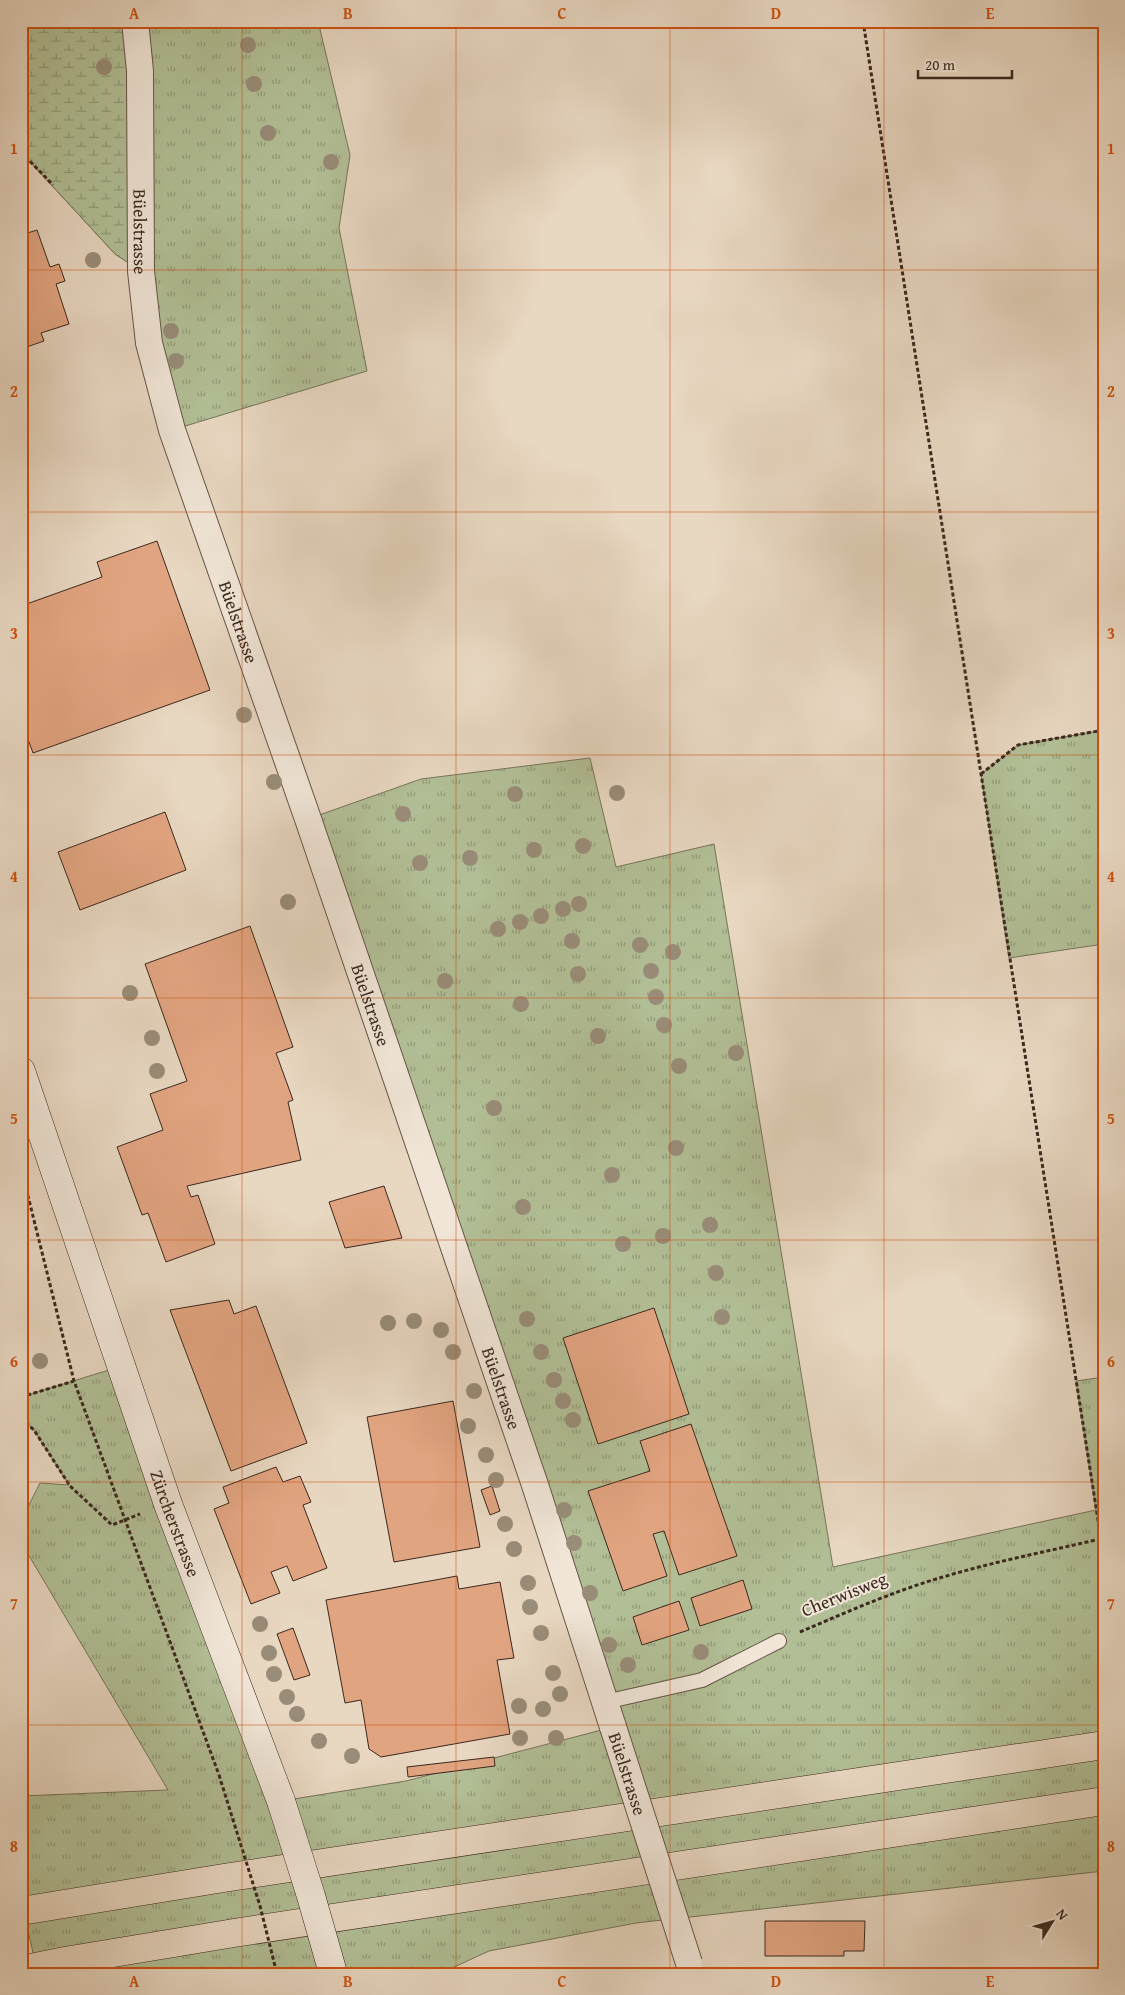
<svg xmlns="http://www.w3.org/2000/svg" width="1125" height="1995" font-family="'Gentium Book Plus',serif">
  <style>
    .grass { fill: url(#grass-tufts); stroke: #76745a }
    .wetland { fill: url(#wetland-marsh); stroke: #76745a }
    .building { fill: #e1a480; stroke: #3b281e }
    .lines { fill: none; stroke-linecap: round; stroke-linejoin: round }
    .service-casing { stroke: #665447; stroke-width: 16 }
    .minor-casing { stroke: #665447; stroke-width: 28 }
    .secondary-casing { stroke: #3b281e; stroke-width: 29 }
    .motorway-casing { stroke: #3b281e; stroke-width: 29 }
    .path { stroke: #3b281e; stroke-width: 3; stroke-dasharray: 4 2.5; stroke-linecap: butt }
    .service { stroke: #f0e5d7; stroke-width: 14 }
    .minor { stroke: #f0e5d7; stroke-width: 26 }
    .secondary { stroke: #f0e5d7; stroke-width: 28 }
    .motorway { stroke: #e8d7c1; stroke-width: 28 }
    .minor-bridge-casing { stroke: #665447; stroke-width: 28; stroke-linecap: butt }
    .secondary-bridge-casing { stroke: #3b281e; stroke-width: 29; stroke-linecap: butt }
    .path-bridge { stroke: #3b281e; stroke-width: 3; stroke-dasharray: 4 2.5; stroke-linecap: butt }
    .minor-bridge { stroke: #f0e5d7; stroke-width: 26 }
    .secondary-bridge { stroke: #f0e5d7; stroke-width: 28 }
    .tree { fill: #998c78 }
    .grid { fill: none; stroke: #ce520f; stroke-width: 1; stroke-opacity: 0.55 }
    .labels { text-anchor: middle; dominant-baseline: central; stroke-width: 4; stroke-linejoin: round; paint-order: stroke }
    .street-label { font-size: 18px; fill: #3b281e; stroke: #f0e5d7 }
    .neatline { fill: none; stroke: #ce520f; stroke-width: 2 }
    .grid-label { font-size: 16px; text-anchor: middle; font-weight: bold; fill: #ce520f }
  </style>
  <defs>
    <pattern id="grass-tufts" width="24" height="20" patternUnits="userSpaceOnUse" patternTransform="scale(1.25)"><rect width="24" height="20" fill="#b2bf96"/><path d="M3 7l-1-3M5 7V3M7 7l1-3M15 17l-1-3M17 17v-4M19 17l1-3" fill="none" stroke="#929b7a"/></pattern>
    <pattern id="wetland-marsh" width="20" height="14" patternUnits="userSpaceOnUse" patternTransform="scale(1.25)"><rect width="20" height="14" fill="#b2bf96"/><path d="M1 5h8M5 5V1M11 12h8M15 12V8" fill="none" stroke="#929b7a"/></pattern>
  </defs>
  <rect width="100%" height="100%" fill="#e8d7c1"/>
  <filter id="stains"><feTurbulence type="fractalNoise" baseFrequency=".004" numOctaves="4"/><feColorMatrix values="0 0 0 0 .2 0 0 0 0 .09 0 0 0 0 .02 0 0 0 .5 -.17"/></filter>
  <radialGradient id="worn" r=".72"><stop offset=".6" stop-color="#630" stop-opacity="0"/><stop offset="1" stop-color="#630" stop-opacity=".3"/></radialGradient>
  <path class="grass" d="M21,21H318L350,155L339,228L367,371L172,430L141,271L115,254L21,152Z
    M1104,730V944L1009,958L981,774L1018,745Z
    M590,758L616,867L714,844L833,1567L1096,1510L1076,1381L1104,1377V1871L636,1923L489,1951L439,1974H38L21,1901V1796L168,1790L28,1554L21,1521L40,1483L69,1485L34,1430L21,1418V1397L122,1366L281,1801L406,1781L613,1727L308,819L421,779Z"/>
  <path class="wetland" d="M21,21H135L141,271L115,254L21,152Z"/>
  <path class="building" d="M37,230L50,267L59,264L65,281L56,284L69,324L41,333L44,341L21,349V235Z
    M157,541L210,690L33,753L21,720V606L102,577L97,562Z
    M165,812L186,870L80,910L58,852Z
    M250,926L293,1047L276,1053L293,1100L288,1102L301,1160L187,1186L191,1197L198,1195L215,1244L166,1262L148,1213L142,1215L117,1147L163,1130L150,1094L187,1081L145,964Z
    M384,1186L402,1238L345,1248L329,1202Z
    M229,1300L234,1314L256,1306L307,1443L231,1471L170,1310Z
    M654,1308L689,1414L598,1444L563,1338Z
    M453,1401L480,1547L394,1562L367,1417Z
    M691,1424L737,1556L679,1575L664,1531L653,1534L667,1576L623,1591L588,1491L650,1471L640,1441Z
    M276,1467L283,1482L300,1476L311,1502L303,1505L327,1568L293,1581L287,1566L271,1572L280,1593L251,1604L214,1509L229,1503L223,1487Z
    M492,1486L500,1511L490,1515L481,1490Z
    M457,1576L459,1589L500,1582L514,1658L497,1660L510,1734L381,1757L369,1749L361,1700L345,1703L326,1600Z
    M743,1580L752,1609L700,1626L691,1598Z
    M679,1601L689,1630L642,1645L633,1617Z
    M293,1628L310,1675L294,1680L277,1634Z
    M494,1757L495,1766L408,1777L407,1767Z
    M765,1921H865L864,1951H844V1956H765Z"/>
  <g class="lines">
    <defs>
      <path id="service" d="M605,1702L702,1680L779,1641"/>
      <g id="minor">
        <path id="s1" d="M135,21L140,71L141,271L149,343L172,430L308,819L535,1485L613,1727"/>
      </g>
      <g id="secondary">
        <path id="s2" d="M21,1071L168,1504L281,1801"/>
      </g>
      <path id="motorway" d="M21,1911L230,1877L1104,1745
        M21,1970L65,1961L234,1933L1104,1801"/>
    </defs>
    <use href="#service" class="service-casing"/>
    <use href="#minor" class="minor-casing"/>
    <use href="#secondary" class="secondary-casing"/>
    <use href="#motorway" class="motorway-casing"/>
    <path class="path" d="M863,21L1101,1539
      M21,152L53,185
      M981,774L1018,745L1104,730
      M23,1176L74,1381L219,1775
      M21,1397L74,1381
      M21,1418L34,1430L70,1486L112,1525L140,1514
      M800,1632C847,1612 894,1591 943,1577C996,1561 1050,1551 1104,1538"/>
    <use href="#service" class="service"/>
    <use href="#minor" class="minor"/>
    <use href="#secondary" class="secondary"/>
    <use href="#motorway" class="motorway"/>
    <defs>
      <g id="minor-bridge">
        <path id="s3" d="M613,1727L689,1963"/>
      </g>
      <path id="secondary-bridge" d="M281,1801L311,1896L333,1973"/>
    </defs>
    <use href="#minor-bridge" class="minor-bridge-casing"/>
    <use href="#secondary-bridge" class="secondary-bridge-casing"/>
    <path class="path-bridge" d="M219,1775L260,1906L277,1974"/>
    <use href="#minor-bridge" class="minor-bridge"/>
    <use href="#secondary-bridge" class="secondary-bridge"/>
  </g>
  <g class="tree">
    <circle cx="248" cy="45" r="8"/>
    <circle cx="104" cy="67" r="8"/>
    <circle cx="254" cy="84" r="8"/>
    <circle cx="268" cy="133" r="8"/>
    <circle cx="331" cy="162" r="8"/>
    <circle cx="93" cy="260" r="8"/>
    <circle cx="171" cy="331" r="8"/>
    <circle cx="176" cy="361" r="8"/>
    <circle cx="244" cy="715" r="8"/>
    <circle cx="274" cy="782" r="8"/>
    <circle cx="617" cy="793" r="8"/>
    <circle cx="515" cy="794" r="8"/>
    <circle cx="403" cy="814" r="8"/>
    <circle cx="583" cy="846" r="8"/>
    <circle cx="534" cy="850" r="8"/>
    <circle cx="470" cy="858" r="8"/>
    <circle cx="420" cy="863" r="8"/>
    <circle cx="288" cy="902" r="8"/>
    <circle cx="579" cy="904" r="8"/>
    <circle cx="563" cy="909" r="8"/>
    <circle cx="541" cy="916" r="8"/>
    <circle cx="520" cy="922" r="8"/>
    <circle cx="498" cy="929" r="8"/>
    <circle cx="572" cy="941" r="8"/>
    <circle cx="640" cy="945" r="8"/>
    <circle cx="673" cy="952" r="8"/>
    <circle cx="651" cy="971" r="8"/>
    <circle cx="578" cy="974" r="8"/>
    <circle cx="445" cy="981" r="8"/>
    <circle cx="130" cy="993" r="8"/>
    <circle cx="656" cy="997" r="8"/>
    <circle cx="521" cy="1004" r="8"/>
    <circle cx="664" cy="1025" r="8"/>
    <circle cx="598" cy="1036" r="8"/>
    <circle cx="152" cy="1038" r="8"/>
    <circle cx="736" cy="1053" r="8"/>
    <circle cx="679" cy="1066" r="8"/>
    <circle cx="157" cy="1071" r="8"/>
    <circle cx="494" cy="1108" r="8"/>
    <circle cx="676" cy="1148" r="8"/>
    <circle cx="612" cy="1175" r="8"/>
    <circle cx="523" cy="1207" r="8"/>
    <circle cx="710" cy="1225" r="8"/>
    <circle cx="663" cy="1236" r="8"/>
    <circle cx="623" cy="1244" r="8"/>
    <circle cx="716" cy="1273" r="8"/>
    <circle cx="722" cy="1317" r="8"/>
    <circle cx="527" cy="1319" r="8"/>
    <circle cx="414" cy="1321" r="8"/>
    <circle cx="388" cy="1323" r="8"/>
    <circle cx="441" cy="1330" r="8"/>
    <circle cx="453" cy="1352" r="8"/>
    <circle cx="541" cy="1352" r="8"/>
    <circle cx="40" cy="1361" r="8"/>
    <circle cx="554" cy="1380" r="8"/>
    <circle cx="474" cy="1391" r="8"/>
    <circle cx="563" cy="1401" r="8"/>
    <circle cx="573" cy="1420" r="8"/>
    <circle cx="468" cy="1426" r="8"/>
    <circle cx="486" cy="1455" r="8"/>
    <circle cx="496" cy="1480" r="8"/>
    <circle cx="564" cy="1510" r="8"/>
    <circle cx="505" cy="1524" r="8"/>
    <circle cx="574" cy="1543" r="8"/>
    <circle cx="514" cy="1549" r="8"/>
    <circle cx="528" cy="1583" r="8"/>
    <circle cx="590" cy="1593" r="8"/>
    <circle cx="530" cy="1607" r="8"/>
    <circle cx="260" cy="1624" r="8"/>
    <circle cx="541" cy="1633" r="8"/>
    <circle cx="609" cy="1645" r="8"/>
    <circle cx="701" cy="1652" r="8"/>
    <circle cx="269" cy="1653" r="8"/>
    <circle cx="628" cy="1665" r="8"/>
    <circle cx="553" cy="1673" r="8"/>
    <circle cx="274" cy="1674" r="8"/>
    <circle cx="560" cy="1694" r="8"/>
    <circle cx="287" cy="1697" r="8"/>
    <circle cx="519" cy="1706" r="8"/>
    <circle cx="543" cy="1709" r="8"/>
    <circle cx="297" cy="1714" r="8"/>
    <circle cx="520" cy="1738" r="8"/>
    <circle cx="556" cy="1738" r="8"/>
    <circle cx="319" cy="1741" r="8"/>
    <circle cx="352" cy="1756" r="8"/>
  </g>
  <path class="grid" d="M242,21V1974M456,21V1974M670,21V1974M884,21V1974M21,270H1104M21,512H1104M21,755H1104M21,998H1104M21,1240H1104M21,1482H1104M21,1725H1104"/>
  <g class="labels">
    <g class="street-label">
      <text stroke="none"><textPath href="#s1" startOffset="211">Büelstrasse</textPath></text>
      <text stroke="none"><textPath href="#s1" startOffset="616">Büelstrasse</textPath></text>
      <text stroke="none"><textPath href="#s1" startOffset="1021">Büelstrasse</textPath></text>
      <text stroke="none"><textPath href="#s1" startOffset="1426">Büelstrasse</textPath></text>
      <text stroke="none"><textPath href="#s2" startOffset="478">Zürcherstrasse</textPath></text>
      <text transform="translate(844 1594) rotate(-22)">Cherwisweg</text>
      <text stroke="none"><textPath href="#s3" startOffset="49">Büelstrasse</textPath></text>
    </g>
  </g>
  <rect width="1125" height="1995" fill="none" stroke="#e8d7c1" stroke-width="55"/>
  <g transform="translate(1052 1922) rotate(53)" stroke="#f0e5d7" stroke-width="4" paint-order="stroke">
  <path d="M0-4L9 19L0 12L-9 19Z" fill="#3b281e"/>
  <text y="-8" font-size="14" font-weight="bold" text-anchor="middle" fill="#3b281e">N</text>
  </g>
  <path d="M918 70v8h94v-8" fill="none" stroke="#3b281e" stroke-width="2.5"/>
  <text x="925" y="70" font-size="15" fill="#3b281e" stroke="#f0e5d7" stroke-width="4" paint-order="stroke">20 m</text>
  <rect x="28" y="28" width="1070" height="1940" class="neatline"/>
  <g class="grid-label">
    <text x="134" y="19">A</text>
    <text x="348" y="19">B</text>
    <text x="562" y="19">C</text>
    <text x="776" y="19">D</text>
    <text x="990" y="19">E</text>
    <text x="14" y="154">1</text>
    <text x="1111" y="154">1</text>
    <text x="14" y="397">2</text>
    <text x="1111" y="397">2</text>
    <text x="14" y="639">3</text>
    <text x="1111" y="639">3</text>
    <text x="14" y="882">4</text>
    <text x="1111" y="882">4</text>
    <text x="14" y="1124">5</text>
    <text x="1111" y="1124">5</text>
    <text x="14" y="1367">6</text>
    <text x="1111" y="1367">6</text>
    <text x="14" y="1609">7</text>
    <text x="1111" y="1609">7</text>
    <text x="14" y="1852">8</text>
    <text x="1111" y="1852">8</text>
    <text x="134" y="1987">A</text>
    <text x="348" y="1987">B</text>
    <text x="562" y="1987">C</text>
    <text x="776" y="1987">D</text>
    <text x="990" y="1987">E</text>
  </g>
  <rect width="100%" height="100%" filter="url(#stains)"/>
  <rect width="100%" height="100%" fill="url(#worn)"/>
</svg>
